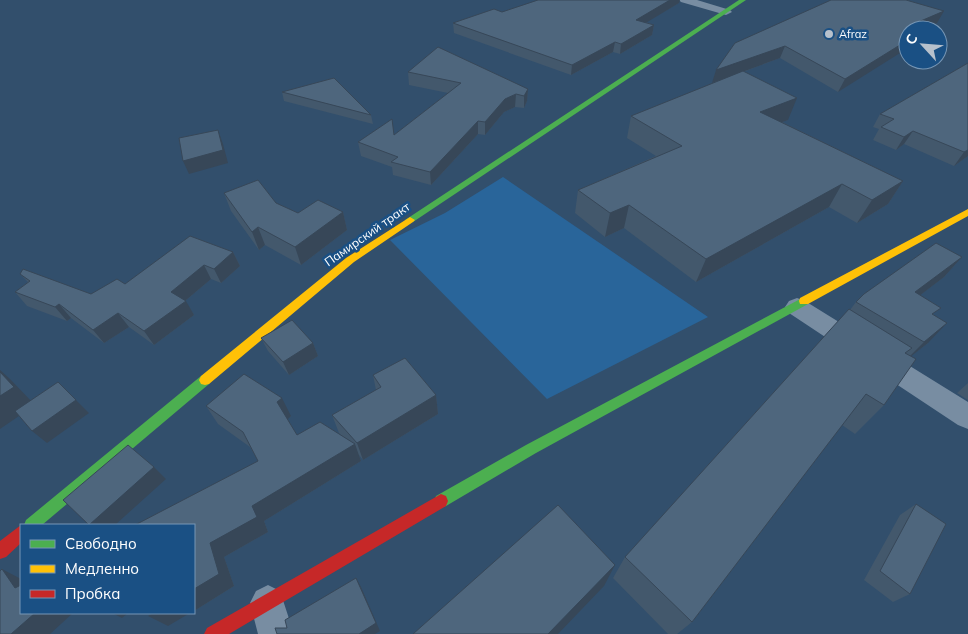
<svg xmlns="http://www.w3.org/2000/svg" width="968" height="634" font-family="Mulish,sans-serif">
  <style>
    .green { fill: #29659a }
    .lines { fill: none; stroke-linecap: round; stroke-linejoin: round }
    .street { fill: #788da2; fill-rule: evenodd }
    .fast { fill: #4caf50; fill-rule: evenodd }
    .slow { fill: #ffc107; fill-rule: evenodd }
    .jam { fill: #c62828; fill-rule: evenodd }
    .wall { fill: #43586c }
    .shaded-wall { fill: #374758 }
    .building { fill: #4e667d; stroke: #374758 }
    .poi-dot { fill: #b7c1cc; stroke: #1a5084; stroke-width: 2 }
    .labels { text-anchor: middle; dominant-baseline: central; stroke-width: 5; stroke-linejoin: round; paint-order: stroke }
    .far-poi-label { font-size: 11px; fill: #fff; stroke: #1a5084; text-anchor: start }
    .street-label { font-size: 12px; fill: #fff; stroke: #1a5084 }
  </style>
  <rect width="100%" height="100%" fill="#324f6c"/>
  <path class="green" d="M503,177L708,317L547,399L390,240L445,213Z"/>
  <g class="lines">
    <path class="street" d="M679,0H697L730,10L732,12L726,15L681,2Z
      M797,298L805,301L968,402V429L958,425L789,313L785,307L789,301Z
      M268,585L280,591L294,634H258L250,603L256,591Z"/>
    <path class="fast" d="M739,0H746L413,222H407L405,220Z
      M804,297L809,301L808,304L536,453L446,506L441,508L436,506L434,501L436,496L526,445Z
      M205,375L209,376L211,380L209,384L42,525H24L26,520L201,376Z"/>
    <path class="slow" d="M968,209V216L808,304H800L799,301L800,298Z
      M410,217L415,220L413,222L354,262L209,384L205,385L201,384L199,380L201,376L346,258Z"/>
    <path class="jam" d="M441,494L446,496L448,501L446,506L229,634H204L207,628Z
      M21,525V543L6,557L0,559V541Z"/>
  </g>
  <path class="wall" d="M831,0H910L908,1L937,23L922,29L838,92L780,58L743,72L788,120L782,122L903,181L888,204L857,223L829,207L696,282L624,228L605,237L575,213L578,190L656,156L627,138L631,116L727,78L712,83Z
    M679,3L646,22L654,25L652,35L620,54L613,52L571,75L454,33L453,23L502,12Z
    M968,63V156L954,166L904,144L896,150L873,140L879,129L873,127L880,114Z
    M408,72L528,89L527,101L524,108L515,107L504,112L485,135L478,134L431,185L393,175L392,167L361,156L358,142L394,135L448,93L409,85Z
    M282,92L371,115L373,124L284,101Z
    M224,193L276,203L298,213L343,212L347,230L301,265L265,245L259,250L231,211Z
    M233,252L240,266L221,283L211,279L185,301L194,315L154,345L129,327L104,343L71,318L67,321L27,306L15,292L28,282L20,274L91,294Z
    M962,257L944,277L920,295L934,315L928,343L911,356L884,405L855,434L842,425L692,622L677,634H668L613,578L625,557L850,310L856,302Z
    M261,338L313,343L318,356L289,375L268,351Z
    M373,375L436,395L438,414L363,460L359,455L361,461L264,521L268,532L224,557L234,586L194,611L258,461L250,447L218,424L206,406L291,416L287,419L297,435L342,436L339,433L332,415L376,390Z
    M968,383V400L957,393Z
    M916,504L910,594L893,602L864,580L900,515Z"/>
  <path class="shaded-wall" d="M670,0H680L679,3L634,30L636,20Z
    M944,11L937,23L920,30L909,26Z
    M654,25L652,35L620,54L621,44Z
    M908,40V48L838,92L845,79Z
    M615,42L613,52L571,75L572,65Z
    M785,46L780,58L712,83L716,70Z
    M528,89L527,101L524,108V96Z
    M516,94L515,107L504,112L485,135V122L505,99Z
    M797,98L788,120L751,133L760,112Z
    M478,121V134L431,185L430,172Z
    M218,130L223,144L228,163L189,174L183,161Z
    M913,131L904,144L896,150L904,137Z
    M968,150V156L954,166L964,152Z
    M903,181L888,204L857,223L872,200Z
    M842,184L829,207L696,282L706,259Z
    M629,205L624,228L605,237L610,213Z
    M343,212L347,230L301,265L295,247Z
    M258,227L265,245L259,250L252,232Z
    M233,252L240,266L221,283L214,269Z
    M962,257L944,277L898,312L915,292Z
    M204,265L211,279L179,306L171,292Z
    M186,301L194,315L154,345L144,331Z
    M59,304L71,318L67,321L55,307Z
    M118,313L129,327L104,343L93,330Z
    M947,323L928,343L905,361L924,342Z
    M313,343L318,356L289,375L283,362Z
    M0,370L10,379L35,405L0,429Z
    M436,395L438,414L363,460L357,443Z
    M282,398L291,416L287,420L277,402Z
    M76,400L89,413L47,443L32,431Z
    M355,444L361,461L264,521L268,532L224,557L234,586L194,611V589L210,543L252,506Z
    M154,467L166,479L115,525H89Z
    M615,565L604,586L558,634H548Z
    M2,569L21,579V591L15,588Z
    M356,578L361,587L380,631L375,634H359Z
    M35,613H73L50,634H11Z
    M112,613H128L122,618Z
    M153,613H190L168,626L148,616Z"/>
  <path class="building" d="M538,0H670L636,20L654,25L621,44L615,42L572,65L453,23L494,9L502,12Z
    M831,0H906L944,11L909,26L924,30H908V40L845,79L785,46L716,70L735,43Z
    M438,47L528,89L524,96L516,94L505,99L485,122L478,121L430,172L391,162L398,157L358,142L392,119L394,135L461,83L408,72Z
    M968,63V150L964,152L913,131L904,137L881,127L894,119L880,114Z
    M743,71L797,98L760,112L903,181L872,200L842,184L706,259L629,205L610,213L578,190L682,146L631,116Z
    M334,78L371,115L282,92Z
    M218,130L223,150L183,161L179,138Z
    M258,180L276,203L298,213L318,200L343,212L295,247L258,227L252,232L224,193Z
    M190,236L233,252L214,269L204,265L171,292L186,301L144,331L118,313L93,330L59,304L55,307L15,292L30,281L20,274L23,269L91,294L117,279L125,284Z
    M936,243L962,257L915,292L941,308L932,314L947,323L924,342L856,302L864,294Z
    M849,309L912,348L905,353L916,359L884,405L866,394L692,622L625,557Z
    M292,320L313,343L283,362L261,338Z
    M405,358L436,395L357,443L332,415L381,387L373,375Z
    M0,372L14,387L0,396Z
    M244,374L282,398L277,402L297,435L320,422L355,444L252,506L257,517L210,543L219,574L194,589V525H135L258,461L243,432L206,406Z
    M58,382L76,400L32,431L15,411Z
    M128,445L154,467L89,525L63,500Z
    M916,504L946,524L910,594L880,571Z
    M558,505L615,565L548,634H413Z
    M2,569L15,588L21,585V613H35L11,634H0V571Z
    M356,578L376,623L359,634H277L275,628H287L285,620Z"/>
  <circle class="poi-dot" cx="829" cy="34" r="5"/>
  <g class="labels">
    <g class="far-poi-label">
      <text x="839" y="34">Afraz</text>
    </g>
    <g class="street-label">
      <text transform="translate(367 234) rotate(-35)">Памирский тракт</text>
    </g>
  </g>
  <rect x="20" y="524" width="175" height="90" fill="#1a5084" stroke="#7696b5"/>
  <rect x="30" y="540" width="25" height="8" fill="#4caf50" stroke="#7696b5"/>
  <text x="65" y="549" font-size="15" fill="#ffffff">Свободно</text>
  <rect x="30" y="565" width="25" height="8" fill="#ffc107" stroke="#7696b5"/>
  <text x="65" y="574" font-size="15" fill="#ffffff">Медленно</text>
  <rect x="30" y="590" width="25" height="8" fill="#c62828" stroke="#7696b5"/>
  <text x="65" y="599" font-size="15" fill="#ffffff">Пробка</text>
  <g transform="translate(923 45) rotate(296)"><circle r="24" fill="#1a5084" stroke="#7696b5"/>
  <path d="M0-4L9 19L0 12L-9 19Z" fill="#b7c1cc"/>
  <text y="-8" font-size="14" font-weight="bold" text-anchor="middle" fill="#ffffff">С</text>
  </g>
</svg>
